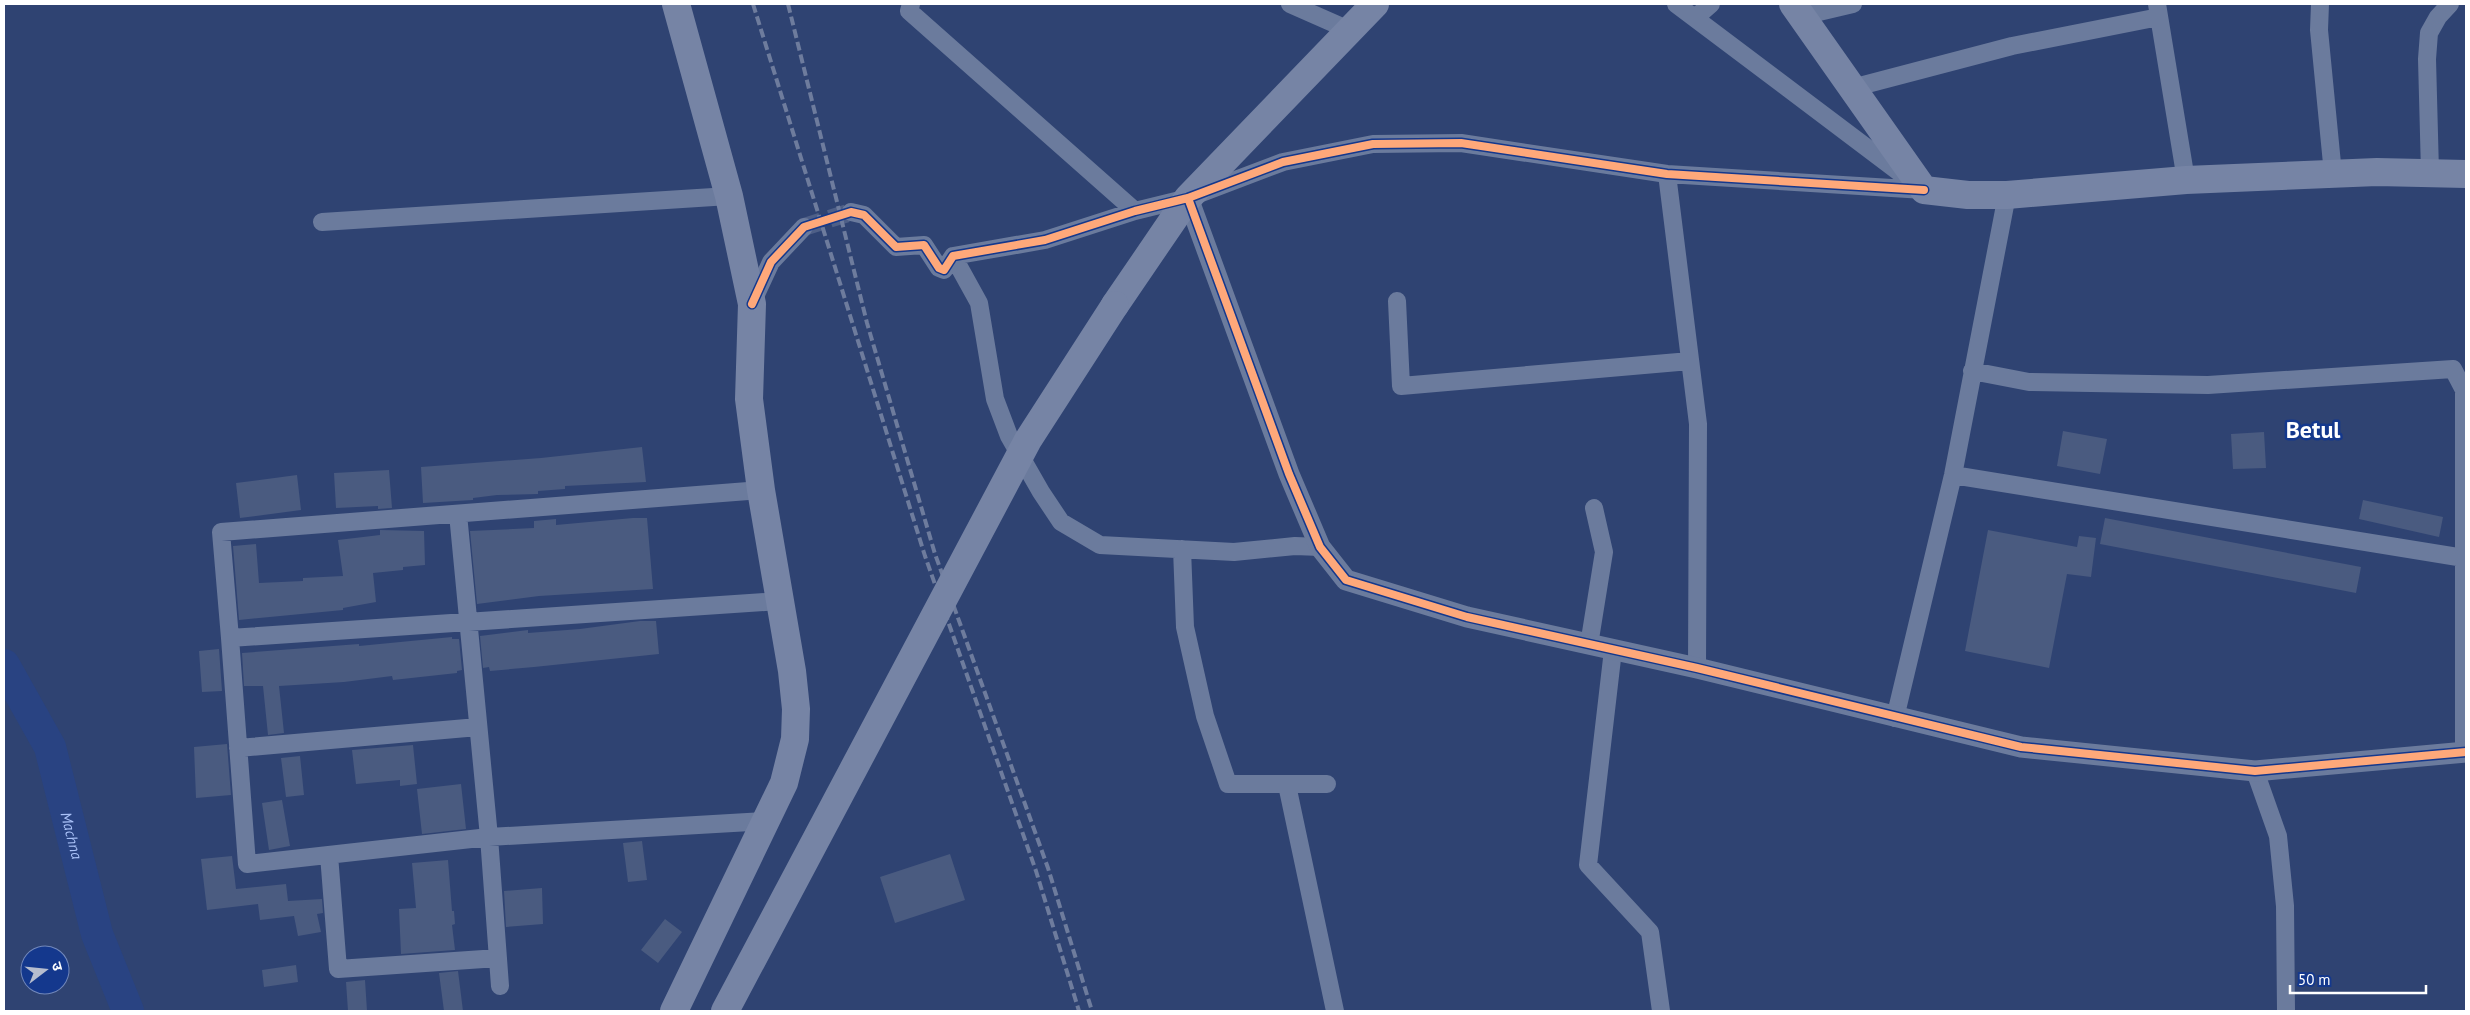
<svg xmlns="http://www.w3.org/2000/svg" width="2470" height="1015" font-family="'PT Sans','Noto Sans Devanagari',sans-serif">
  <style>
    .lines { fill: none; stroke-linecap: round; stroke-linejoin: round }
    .river { stroke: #294382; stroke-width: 32 }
    .building { fill: #4a5b80 }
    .minor-tunnel { stroke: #4e5f87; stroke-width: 18; stroke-dasharray: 18 9; stroke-linecap: butt }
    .minor { stroke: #6b7b9d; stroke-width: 18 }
    .tertiary { stroke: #6b7b9d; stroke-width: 21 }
    .primary { stroke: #7684a5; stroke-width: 28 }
    .rail { stroke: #6e7c9d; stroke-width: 4; stroke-dasharray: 9 4; stroke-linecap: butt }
    .primary-bridge { stroke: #7684a5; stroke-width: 28 }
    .cycleway-casing { stroke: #14388d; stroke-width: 11 }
    .cycleway { stroke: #fea87a; stroke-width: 8 }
    .labels { text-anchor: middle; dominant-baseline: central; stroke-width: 5; stroke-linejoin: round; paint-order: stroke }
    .water-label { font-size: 15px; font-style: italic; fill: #aac2f8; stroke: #14388d }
    .town-label { font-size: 24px; font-weight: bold; fill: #fff; stroke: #14388d }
  </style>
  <rect width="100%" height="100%" fill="#2f4372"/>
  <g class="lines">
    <path class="river" id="s1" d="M4,665L50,747L97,934L128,1011"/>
  </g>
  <path class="building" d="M2063,431L2107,439L2100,474L2057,466Z
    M2264,432L2266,468L2233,469L2231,434Z
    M642,447L646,482L565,486V489L538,491V494L497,495L473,498V500L423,503L421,467L541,458Z
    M389,470L392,508L378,509V506L336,508L334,473Z
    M297,475L301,510L240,518L236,483Z
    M2363,500L2443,517L2439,537L2359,519Z
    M633,518H647L653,589L539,596L477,604L470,531L534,528V521L556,519V525Z
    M2105,518L2361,567L2356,593L2100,544Z
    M380,530L424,531L425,565L403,567V570L373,573L376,602L343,608V610L239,620L233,546L256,544L259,583L303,581V578L343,576L338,540L380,535Z
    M1988,530L2077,547L2079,536L2096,538L2091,577L2067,574L2049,668L1965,651Z
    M640,621H656L659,654L534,667L490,671L489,667L483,668L480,636L528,630V633L580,629Z
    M452,637V639H459L462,670L457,671V673L393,680L392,676L344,682L279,686L284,733L268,735L263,686H244L242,653L359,644V646Z
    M219,649L222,691L202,692L199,651Z
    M227,744L231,795L196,798L194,747Z
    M413,745L417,784L400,786V780L356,784L352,750Z
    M300,756L304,795L286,797L281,758Z
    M461,784L466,829L422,834L417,789Z
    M282,800L290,846L269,850L262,803Z
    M642,841L647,880L628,882L623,843Z
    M950,854L965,900L895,923L880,877Z
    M232,856L236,889L286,884L288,901L322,899L323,913L317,914L321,932L298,936L294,916L260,920L258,904L207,910L201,859Z
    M448,860L452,911H454L455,924L452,925L455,950L401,954L399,909L416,908L412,863Z
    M542,888L543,924L506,927L504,891Z
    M665,919L682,932L658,963L641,950Z
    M296,965L298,982L264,987L262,970Z
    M458,971L463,1011H444L439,973Z
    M365,980L367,1011H348L346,982Z"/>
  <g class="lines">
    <path class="minor-tunnel" d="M804,227L851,212"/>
    <path class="minor" d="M911,4L909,11L1135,211
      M1290,4L1349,30
      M1676,4L1907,178
      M2157,4L2186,180
      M2320,4L2319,30L2333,174
      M1802,16L1853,4
      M1695,18L1711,4
      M1852,88L2012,46L2159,17
      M2430,172L2427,59L2429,33L2438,17L2450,4
      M1667,174L1698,424L1697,668
      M851,212L864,215L896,247L924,245L939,268L944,270L953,256L1045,240L1135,211L1188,198L1283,162L1373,144L1461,143L1667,174L1924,190
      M322,222L729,196
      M953,256L979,303L995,399L1009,436L1041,492L1061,522L1100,545L1234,552L1295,546L1320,547
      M1397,301L1401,386L1690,361
      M752,303L771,262L804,227
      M1972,371L2029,382L2208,385L2453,369L2464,390V558
      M1953,475L2464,558V752
      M761,490L221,532L230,638L779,601
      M458,514L489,837L500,986
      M1182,549L1185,627L1205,716L1228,784H1327
      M230,638L247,864L489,837L766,821
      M1589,645L1604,552L1594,508
      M1613,650L1588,865L1650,932L1661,1011
      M1895,718L1953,475L2007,195
      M238,748L478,727
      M2255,771L2278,836L2285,906L2286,1011
      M1287,785L1335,1011
      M329,855L338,969L498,958"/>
    <path class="tertiary" d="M1188,198L1289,474L1320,547L1346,580L1467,617L1697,668L2021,747L2255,771L2466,752"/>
    <path class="primary" d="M1793,4L1924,190L1968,195H2007L2186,180L2377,172L2466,174
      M1115,305L1188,198L1375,4
      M674,1011L784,783L795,739L796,709L792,671L761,490L749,399L752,304L729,196L676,4"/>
    <path class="rail" d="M753,4L925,556L1036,871L1079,1011
      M788,4L867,323L935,554L1048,868L1092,1011"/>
    <path class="primary-bridge" d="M725,1011L1028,440L1115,305"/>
    <defs>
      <path id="cycleway" d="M1188,198L1289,474L1320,547L1346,580L1467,617L1697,668L2021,747L2255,771L2466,752
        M752,304L771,262L804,227L851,212L864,215L896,247L924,245L939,268L944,270L953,256L1045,240L1135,211L1188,198L1283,162L1373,144L1461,143L1667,174L1924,190"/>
    </defs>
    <use href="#cycleway" class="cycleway-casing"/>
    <use href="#cycleway" class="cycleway"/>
  </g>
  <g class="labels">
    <g class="water-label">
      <text stroke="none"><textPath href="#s1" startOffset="185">Machna</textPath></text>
    </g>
    <g class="town-label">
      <text x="2313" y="429">Betul</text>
    </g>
  </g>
  <rect width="2470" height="1015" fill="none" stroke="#ffffff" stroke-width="10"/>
  <g transform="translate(45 970) rotate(74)"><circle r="24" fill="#14388d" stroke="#7288bb"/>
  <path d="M0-4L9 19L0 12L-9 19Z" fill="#b6bdce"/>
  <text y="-8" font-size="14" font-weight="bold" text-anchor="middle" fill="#ffffff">उ</text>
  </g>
  <path d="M2290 985v8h136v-8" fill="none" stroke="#ffffff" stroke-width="2.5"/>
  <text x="2298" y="985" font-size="15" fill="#ffffff" stroke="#14388d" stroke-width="4" paint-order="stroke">50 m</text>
</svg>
